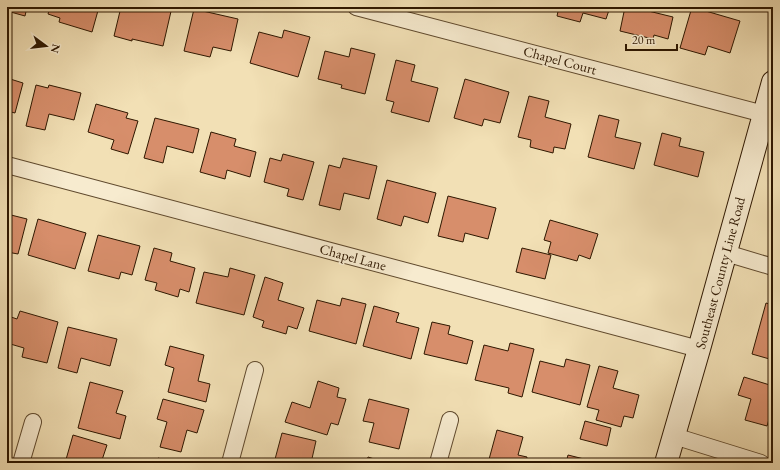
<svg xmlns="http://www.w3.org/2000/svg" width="780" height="470" font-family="'EB Garamond',serif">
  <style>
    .building { fill: #d78e6b; stroke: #2e1700 }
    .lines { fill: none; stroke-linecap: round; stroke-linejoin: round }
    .street-casing { stroke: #5f492d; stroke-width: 18 }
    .secondary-casing { stroke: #2e1700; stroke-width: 24 }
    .street { stroke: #f7ebcf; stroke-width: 16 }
    .secondary { stroke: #f7ebcf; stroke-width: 22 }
    .labels { text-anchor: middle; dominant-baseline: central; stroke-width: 3; stroke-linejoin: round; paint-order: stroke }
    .street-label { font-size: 14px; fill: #2e1700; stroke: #f7ebcf }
  </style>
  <rect width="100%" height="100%" fill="#f2e0b5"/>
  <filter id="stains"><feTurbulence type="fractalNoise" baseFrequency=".005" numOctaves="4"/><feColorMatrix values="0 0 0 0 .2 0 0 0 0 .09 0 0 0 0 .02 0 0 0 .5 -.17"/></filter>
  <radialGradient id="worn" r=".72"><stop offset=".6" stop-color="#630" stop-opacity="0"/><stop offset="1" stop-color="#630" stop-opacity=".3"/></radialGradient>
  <path class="building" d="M7,7H27L25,16L7,11Z
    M50,7H99L92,32L59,22L60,18L48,14Z
    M121,7H144L147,8V7H172L163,46L132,39V41L114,36Z
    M559,7H610L606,19L583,13L580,22L557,16Z
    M625,7H632L673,17L668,39L654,35L653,39L620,31Z
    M692,7L740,21L730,53L708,46L705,55L680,48Z
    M194,9L238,19L231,51L213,47L210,57L184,51Z
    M284,30L310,37L298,77L250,63L259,32L282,38Z
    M351,48L375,54L365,94L341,88L342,85L318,79L325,51L349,57Z
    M396,60L415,65L411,81L438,88L429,122L391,112L394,102L386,100Z
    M7,78L23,83L15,113L7,111Z
    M465,79L509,92L500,123L484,119L482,126L454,118Z
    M36,85L48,88L49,85L81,93L74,120L49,114L45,130L26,126Z
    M529,96L549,101L545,117L571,124L565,149L554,147L553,153L530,147L531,140L518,137Z
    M96,104L128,113L126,118L138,121L128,154L111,149L114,140L88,132Z
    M599,115L619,120L615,137L641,143L634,169L588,157Z
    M155,118L199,129L193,153L167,146L163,163L144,158Z
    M211,132L236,139L234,146L256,152L250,177L227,170L225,179L200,172Z
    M662,133L681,138L679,146L704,152L698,177L654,165Z
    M283,154L314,162L303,200L287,196L289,189L264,182L270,158L281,161Z
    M343,158L377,166L369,199L344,193L340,210L319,205L329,165L340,168Z
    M387,180L436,193L428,223L404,216L401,226L377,219Z
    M448,196L496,208L488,239L465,233L463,242L438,236Z
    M7,214L27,219L18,254L7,252Z
    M38,219L86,233L75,269L28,255Z
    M550,220L598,234L590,259L579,255L577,261L548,253L551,242L544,240Z
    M98,235L140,246L132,275L121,272L119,279L88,271Z
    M154,248L172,253L170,261L195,268L189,292L180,289L178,297L155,290L157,283L145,280Z
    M522,248L551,255L545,279L516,272Z
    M230,268L255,275L244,315L196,303L204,272L228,277Z
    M265,277L283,283L278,300L304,308L297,329L288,326L286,334L262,327L264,321L253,317Z
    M342,298L366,304L356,344L309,331L317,300L340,306Z
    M766,303L773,305V360L752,354Z
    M374,306L399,313L396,322L419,328L411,359L363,346Z
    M20,311L58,322L47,363L22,357L24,348L7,343V321L8,316L17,319Z
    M432,322L450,326L448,334L473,341L467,364L424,354Z
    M68,327L117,339L110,366L81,358L77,373L58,368Z
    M510,343L534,349L522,397L508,393L509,388L475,380L484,345L508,351Z
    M170,346L204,355L198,381L210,384L206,402L168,392L174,368L165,365Z
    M566,359L590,365L580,405L532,392L540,361L564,367Z
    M599,366L618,371L613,388L639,395L633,418L624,416L621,427L596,420L599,410L587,407Z
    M744,377L773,386V406L767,426L745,420L751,399L738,395Z
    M318,381L339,388L337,397L346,399L338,425L331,423L327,435L285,422L292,402L310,408Z
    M90,382L123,391L116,413L126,416L120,439L78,428Z
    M163,399L204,410L197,433L187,430L181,452L160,447L167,422L157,419Z
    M369,399L409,409L399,449L369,442L374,423L363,421Z
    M585,421L611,428L607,446L580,439Z
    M497,430L523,437L518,455L527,457L526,463H488Z
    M282,433L316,441L311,463H274Z
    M73,435L107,445L101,463H65Z
    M568,455L592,461L591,463H566Z
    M368,457L387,463H366Z
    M158,458L176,463H157Z"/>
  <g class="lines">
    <defs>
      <path id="street" d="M356,7L764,114
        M7,165L699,349
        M726,253L773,267
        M674,436L761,463
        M21,463L33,422
        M230,463L255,370
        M438,463L450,420"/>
      <path id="secondary" d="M666,463L699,349L773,82"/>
    </defs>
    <use href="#street" class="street-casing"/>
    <use href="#secondary" class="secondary-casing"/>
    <use href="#street" class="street"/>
    <use href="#secondary" class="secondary"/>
  </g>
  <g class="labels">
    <g class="street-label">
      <text transform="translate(560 60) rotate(15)">Chapel Court</text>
      <text transform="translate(353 257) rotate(15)">Chapel Lane</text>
      <text transform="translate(720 273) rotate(-75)">Southeast County Line Road</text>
    </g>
  </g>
  <rect width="780" height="470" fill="none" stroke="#f2e0b5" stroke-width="24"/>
  <rect x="8" y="8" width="764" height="454" fill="none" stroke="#2e1700" stroke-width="2"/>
  <rect x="12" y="12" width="756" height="446" fill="none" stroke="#2e1700"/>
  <g transform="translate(46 46) rotate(105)" stroke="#f7ebcf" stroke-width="3" paint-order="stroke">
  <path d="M0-3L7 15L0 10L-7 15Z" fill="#2e1700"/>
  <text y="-6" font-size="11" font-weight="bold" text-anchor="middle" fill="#2e1700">N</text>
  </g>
  <path d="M626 44v6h51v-6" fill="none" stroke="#2e1700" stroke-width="2"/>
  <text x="632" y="44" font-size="12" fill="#2e1700" stroke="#f7ebcf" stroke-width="3" paint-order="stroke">20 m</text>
  <rect width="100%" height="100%" filter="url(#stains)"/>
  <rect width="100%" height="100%" fill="url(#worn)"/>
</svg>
